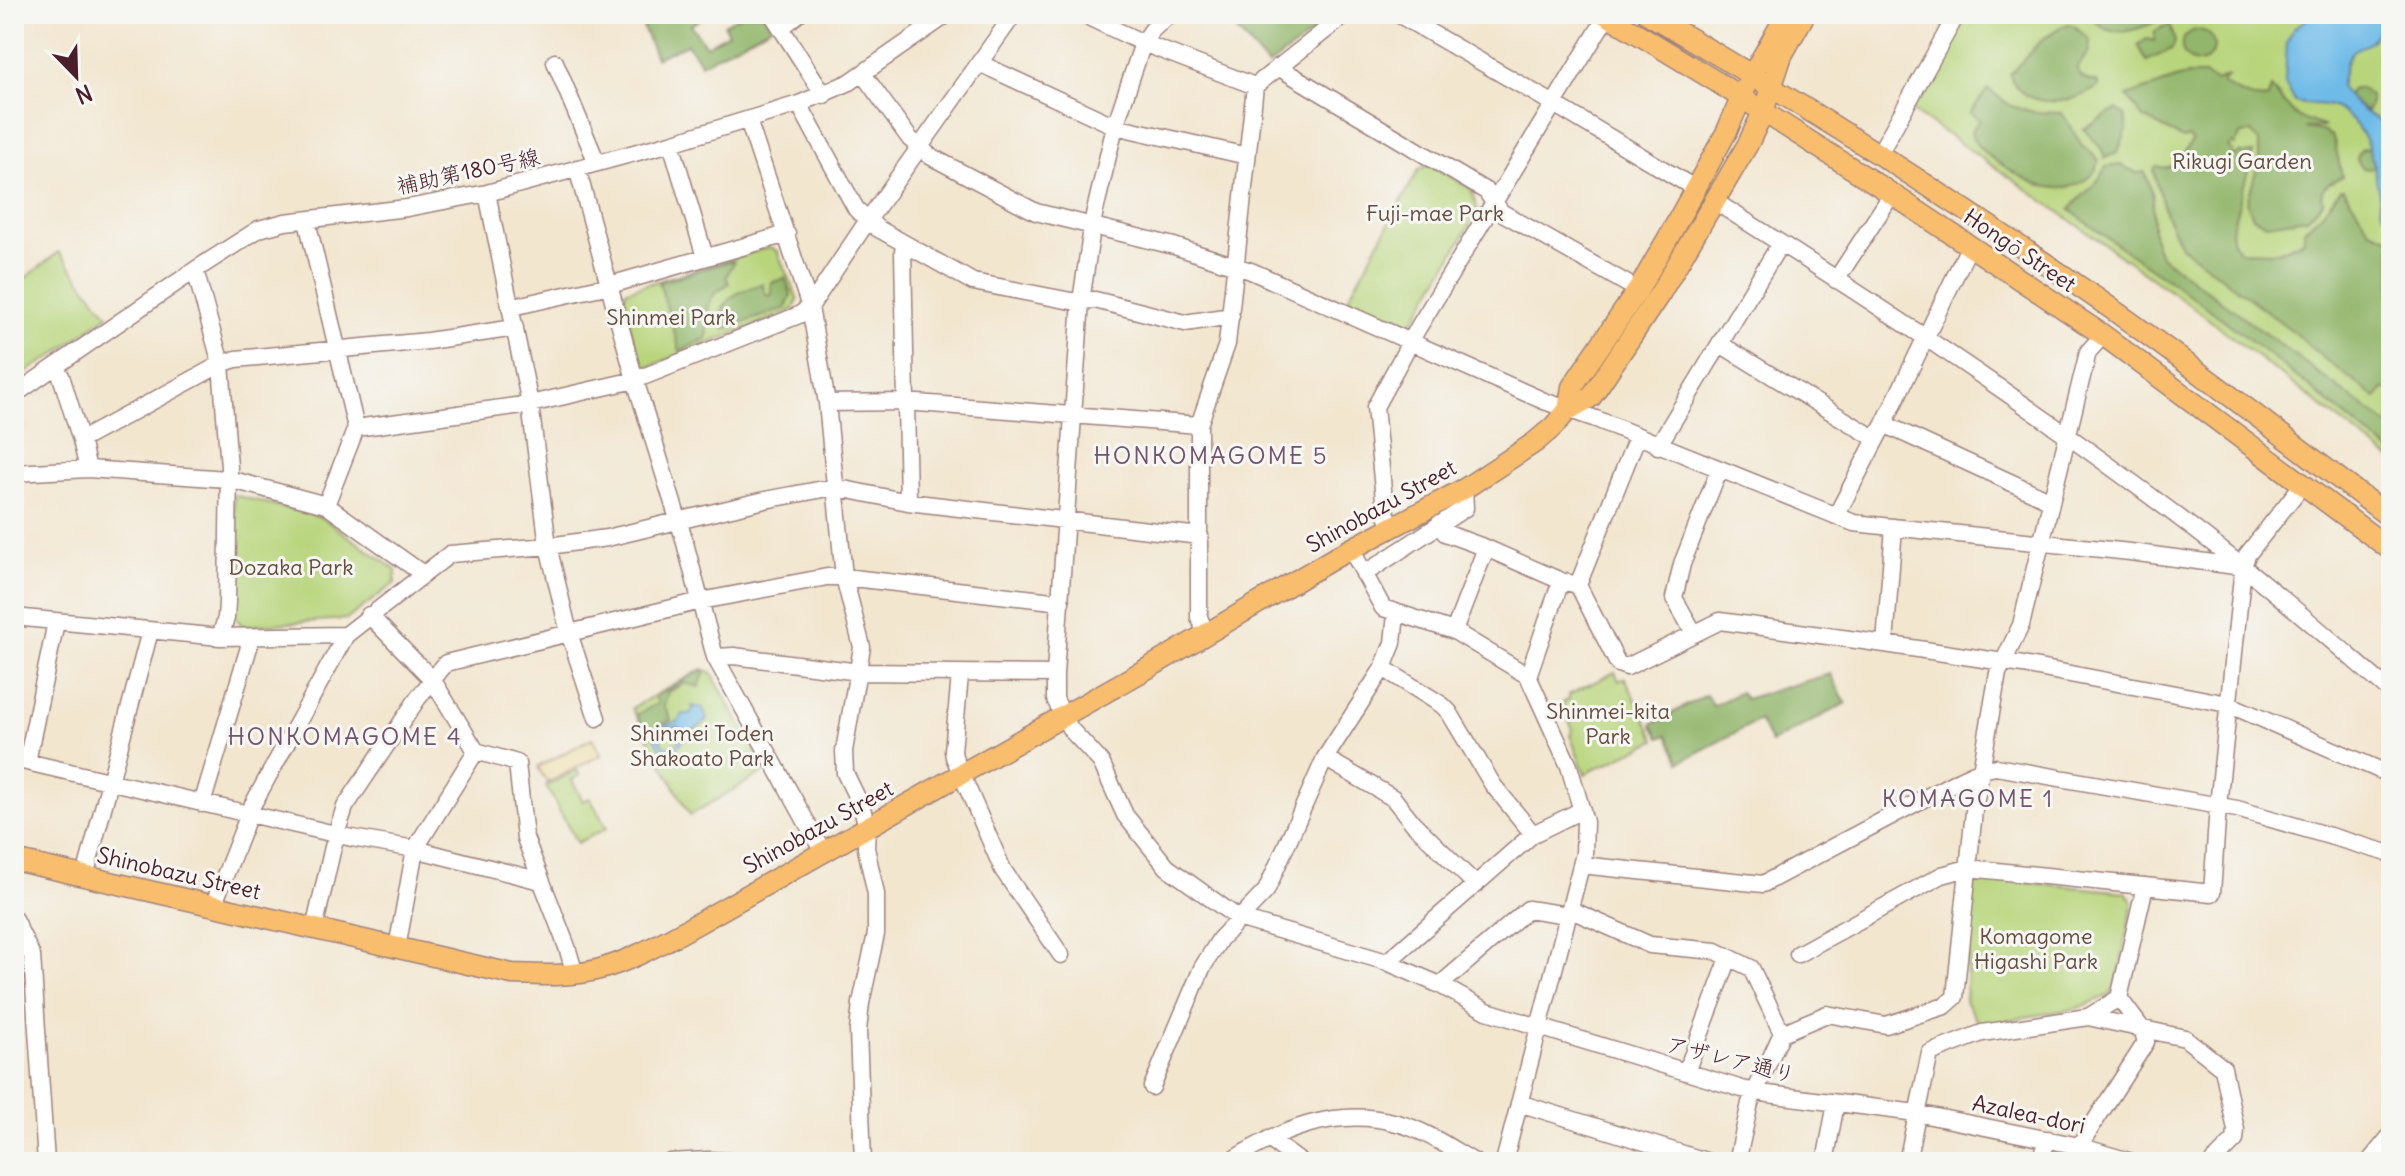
<svg xmlns="http://www.w3.org/2000/svg" width="2405" height="1176" font-family="Delius,'Klee One',sans-serif">
  <style>
    .green { fill: #b8d57b; stroke: #817a53; stroke-width: 2 }
    .forest { fill: #92b66b; stroke: #6e6a4b; stroke-width: 2 }
    .sand { fill: #eeda9e; stroke: #9c7c64; stroke-width: 2 }
    .water { fill: #6ebbe8; stroke: #5c6d8a; stroke-width: 2; fill-rule: evenodd }
    .lines { fill: none; stroke-linecap: round; stroke-linejoin: round }
    .minor-casing { stroke: #9e827d; stroke-width: 19 }
    .major-casing { stroke: #9e827d; stroke-width: 23 }
    .minor { stroke: #fff; stroke-width: 16 }
    .major { stroke: #f9be6d; stroke-width: 20 }
    .labels { text-anchor: middle; dominant-baseline: central; stroke-width: 6; stroke-linejoin: round; paint-order: stroke }
    .park-label { font-size: 22px; fill: #664c3f; stroke: #f6f6f2 }
    .street-label { font-size: 22px; fill: #4a1f2b; stroke: #f6f6f2 }
    .neighbourhood-label { font-size: 24px; letter-spacing: 2px; fill: #73546e; stroke: #f6f6f2 }
  </style>
  <rect width="100%" height="100%" fill="#f6f6f2"/>
  <filter id="ink" filterUnits="userSpaceOnUse"><feTurbulence type="fractalNoise" baseFrequency=".0125" numOctaves="2"/><feDisplacementMap in="SourceGraphic" scale="16" xChannelSelector="R" yChannelSelector="G"/><feConvolveMatrix kernelMatrix="1 2 1 2 8 2 1 2 1" color-interpolation-filters="sRGB"/></filter>
  <filter id="wash" filterUnits="userSpaceOnUse"><feTurbulence type="fractalNoise" baseFrequency=".006" numOctaves="4" result="noise"/><feDisplacementMap in="SourceGraphic" scale="32" xChannelSelector="R" yChannelSelector="G"/><feGaussianBlur stdDeviation="1.8" result="paint"/><feColorMatrix in="noise" values="0 0 0 0 0 0 0 0 0 0 0 0 0 0 0 0 0 1.4 0 .05"/><feComposite in="paint" operator="in"/></filter>
  <g filter="url(#wash)">
    <rect width="100%" height="100%" fill="#f2e6cf"/>
    <path class="green" d="M1965,14H2391V460L2198,311L2037,196L1911,110Z
      M1430,165L1471,189L1478,211L1413,322L1401,326L1350,304L1348,298L1419,169Z
      M770,247L777,251L798,300L793,310L649,367L640,362L623,298L627,290Z
      M59,252L108,315L53,356L14,379V287Z
      M234,495L321,517L396,570L395,583L347,619L243,626L234,616Z
      M702,669L711,672L766,771L690,815L632,708Z
      M1615,672L1619,681L1625,678L1656,740L1585,774L1570,735L1573,730L1562,703L1569,699L1568,695Z
      M577,770L580,775L572,780L583,801L590,798L607,828L577,843L546,786Z
      M1982,878L2126,892L2133,902L2116,987L2108,996L2078,1008L1979,1025L1965,1001L1973,885Z"/>
    <path class="forest" d="M666,14H708L691,25L706,46L728,33L724,24L743,14H764L772,26L701,64L687,44L656,58L642,25Z
      M1227,14H1339L1268,66L1226,18Z
      M2086,14H2174C2154,22 2124,40 2102,27C2097,23 2092,18 2086,14Z
      M2069,24L2074,26L2090,40L2089,51L2077,68C2079,80 2087,80 2097,82L2099,86C2073,105 2023,112 2010,74C2026,58 2046,30 2069,24Z
      M2170,24L2175,42L2172,49L2147,61L2138,45L2147,39L2154,41L2155,31Z
      M2182 46a16 16 0 1 1 32 0a16 16 0 1 1-32 0Z
      M2187,75H2204L2215,81L2229,76L2223,81V84C2237,92 2252,101 2268,98L2271,88L2296,116L2325,127L2305,128L2325,132L2332,136L2334,140L2342,176C2330,184 2320,182 2323,202L2307,218L2266,224L2253,217L2247,202L2259,161V142L2251,133L2241,134L2235,145L2233,143L2228,147L2236,156L2241,152L2243,154L2253,153L2231,231L2233,242L2240,251L2278,252L2304,240V230L2321,214L2341,189H2344L2370,230L2391,238V389H2384L2376,398L2323,358L2290,329L2181,246L2166,215L2155,177L2154,169L2157,166C2175,173 2183,153 2192,141L2189,137L2183,139C2169,131 2158,124 2143,118L2127,96Z
      M2360,88L2370,96V105L2366,112L2346,96L2351,90Z
      M1988,89L2011,106L2034,112L2062,113L2081,144L2099,160C2097,170 2093,174 2085,180C2056,200 2023,179 1999,163C1987,154 1974,147 1971,131L1980,120L1970,113Z
      M2117,109L2125,115L2127,130L2117,153L2105,158L2101,148L2084,129Z
      M2371,148L2376,165L2369,169L2363,168C2356,163 2356,156 2361,150Z
      M2121,165L2137,173L2144,172C2148,180 2152,189 2153,198C2154,217 2149,241 2162,257L2391,427V452C2322,399 2256,341 2184,291C2146,264 2107,239 2070,210C2081,194 2098,186 2106,167Z
      M731,261L734,262L726,277L729,283C725,287 716,291 713,296C705,306 709,326 707,338L680,351L659,282Z
      M785,278L791,294L786,308L725,329L720,323C722,296 739,291 762,284L766,295L770,296L772,294L771,283Z
      M702,670L705,671L699,687L685,683L668,692L664,706L671,720C659,723 658,732 649,737L637,715L658,703L655,696Z
      M1830,674L1846,703L1771,743L1759,720L1680,762L1667,735L1660,738L1652,724L1706,695L1713,706L1740,692L1745,699Z"/>
    <path class="sand" d="M592,738L601,755L547,783L538,767Z"/>
    <path class="water" d="M2314,14H2380C2381,22 2377,38 2368,44C2362,48 2356,46 2351,53C2344,62 2343,75 2340,86C2350,102 2372,121 2391,124V219L2383,213L2381,207C2375,170 2371,124 2333,107C2321,102 2307,106 2295,102L2285,83L2287,42L2293,29Z
      M692,706L703,708L707,719C702,727 699,726 691,731C678,739 682,757 660,748L655,738L660,727L678,721L683,714H690L693,709ZM668,727H680L683,732L677,743L670,747L664,745L660,739L662,731Z"/>
  </g>
  <g filter="url(#ink)">
    <g class="lines">
      <defs>
        <path id="minor" d="M772,14L824,95
          M1082,14L1143,43L1255,86
          M1170,14L1152,30L1143,43L1115,126L1094,215L1081,301L1055,674V699L1063,716L1071,730L1101,762L1125,815L1167,867L1238,918L1387,962L1440,985L1487,1011L1742,1089L1768,1094L1916,1113L2079,1146L2132,1162
          M1398,14L1554,104L1696,189
          M781,28L798,14
          M555,62L597,163
          M979,63L1115,126L1247,156
          M1278,67L1479,187L1486,191L1501,212L1638,290
          M863,74L910,139L930,156L1036,212L1174,246L1251,271L1544,401L1596,419L1854,523L2130,552L2243,567
          M799,104L856,209L877,228L973,282L1071,301L1095,300L1185,323L1231,316
          M748,120L810,307L827,403L844,577L862,647L844,751L845,773L862,808L867,827L866,848L876,894V934L861,1003L858,1031L863,1162
          M671,143L705,257
          M1879,154L1957,14
          M577,168L635,380L684,539L715,657L823,852
          M487,193L530,404L548,546L569,633L597,718
          M1714,201C1895,315 2075,434 2243,567C2293,606 2342,650 2391,692
          M307,221L356,428L326,505
          M905,244L903,251L908,502
          M195,270L221,364L229,467L227,602L226,618L220,637
          M1836,280L1892,194
          M512,307L610,285L787,234
          M1720,344L1876,439
          M55,368L61,376L81,440
          M14,395L195,270L259,229L285,222L407,208L487,193L671,143L799,104L850,82L948,14
          M827,403L905,402L1199,425
          M1884,424L2051,501
          M356,428L530,404L635,380L799,315L810,307L868,220L1014,14
          M1658,446L1780,244
          M88,469L81,440L221,364L236,359L428,341L515,328
          M14,473L88,469L227,479L240,482L326,505L423,574
          M1836,516L1884,424L1970,245
          M1439,524L1445,533L1486,548L1561,581L1578,585L1618,664L1627,667L1720,621L1885,644L2023,665L2228,704L2391,775
          M1392,526L1385,510L1375,407L1418,328L1607,16
          M1351,549L1383,608L1454,631L1528,676L1569,766L1585,822L1584,854L1504,1162
          M1364,574L1465,508L1464,489
          M1578,585L1637,437
          M369,615L432,679L476,751L517,763L525,838L567,947L575,974
          M14,617L220,637L346,635
          M1454,631L1486,548
          M1694,633L1674,598L1682,564L1719,470
          M1206,634L1199,617V425L1227,344L1255,86L1346,14
          M1885,644L1894,527
          M715,657L734,656L859,672L1055,674
          M1383,668L1442,705L1449,712L1493,785L1533,834
          M960,675L953,751L954,757L1003,870L1061,955
          M1528,676L1561,581
          M1325,758L1393,798L1413,823L1476,885
          M14,759L352,838L415,849L541,881
          M27,762L56,622
          M202,804L249,647L247,637
          M1581,865L1763,884L1961,779L1981,770L1996,767L2237,809L2391,854
          M85,876L150,631
          M213,906L253,804L346,635L450,554L548,546L607,538L765,500L834,487L908,502L1200,536
          M1569,909L1650,945L1716,951L1751,968L1782,1033
          M14,919L32,956L46,1162
          M314,929L336,834L345,807L418,698L446,663L701,601L827,577H844L1061,602
          M397,948L415,849L476,751
          M1798,954L1942,875L1968,868L2212,893L2218,806L2243,567L2247,555L2303,484
          M1387,962L1533,834L1582,810
          M1440,985L1528,909L1567,915
          M2088,1017L2119,998L2145,886
          M1686,1072L1729,958
          M1152,1087L1202,968L1220,939L1266,891L1325,758L1383,668L1393,643L1396,614
          M1519,1103L1709,1162
          M1269,1139L1300,1162
          M2079,1146L2146,1042L2142,1029L2119,998
          M670,1162L709,1160L738,1162
          M1229,1162C1280,1130 1336,1106 1397,1123C1425,1130 1450,1148 1474,1162
          M1737,1162L1750,1103L1782,1033L1827,1014L1886,1025L1945,1006L1955,997L1974,811L1998,673L2021,625L2088,352L2103,335
          M1825,1162L1836,1103
          M1907,1162L1930,1053L1982,1033L2088,1017L2185,1038L2223,1068L2236,1130L2235,1140L2213,1162
          M2039,1162L2048,1139
          M2369,1162L2391,1135"/>
        <path id="major" d="M1605,14L1717,82L1892,194L2103,335L2391,550
          M1648,14C1802,103 1952,199 2099,300C2198,369 2294,445 2391,518
          M1568,410L1572,387L1638,290L1668,238L1727,131L1748,82L1787,14
          M14,860L512,974C541,975 572,977 600,969C630,961 659,944 686,930L1157,663L1336,557L1464,489L1534,443L1553,427L1568,410L1591,397L1661,292L1748,144L1763,112L1782,55L1805,14"/>
      </defs>
      <use href="#minor" class="minor-casing"/>
      <use href="#major" class="major-casing"/>
      <use href="#minor" class="minor"/>
      <use href="#major" class="major"/>
    </g>
  </g>
  <g class="labels">
    <g class="park-label">
      <text x="2242" y="161">Rikugi Garden</text>
      <text x="1435" y="213">Fuji-mae Park</text>
      <text x="671" y="317">Shinmei Park</text>
      <text x="291" y="567">Dozaka Park</text>
      <text x="1608" y="711">Shinmei-kita<tspan x="1608" dy="25">Park</tspan></text>
      <text x="702" y="733">Shinmei Toden<tspan x="702" dy="25">Shakoato Park</tspan></text>
      <text x="2036" y="936">Komagome<tspan x="2036" dy="25">Higashi Park</tspan></text>
    </g>
    <g class="street-label">
      <text transform="translate(468 171) rotate(-12)">補助第180号線</text>
      <text transform="translate(2020 250) rotate(34)">Hongō Street</text>
      <text transform="translate(1381 506) rotate(-29)">Shinobazu Street</text>
      <text transform="translate(818 827) rotate(-29)">Shinobazu Street</text>
      <text transform="translate(179 873) rotate(13)">Shinobazu Street</text>
      <text transform="translate(1731 1059) rotate(14)">アザレア通り</text>
      <text transform="translate(2029 1114) rotate(12)">Azalea-dori</text>
    </g>
    <g class="neighbourhood-label">
      <text x="1211" y="455">HONKOMAGOME 5</text>
      <text x="345" y="736">HONKOMAGOME 4</text>
      <text x="1968" y="798">KOMAGOME 1</text>
    </g>
  </g>
  <rect width="2405" height="1176" fill="none" stroke="#f6f6f2" stroke-width="48"/>
  <g transform="translate(76 76) rotate(157)" stroke="#f6f6f2" stroke-width="6" paint-order="stroke">
  <path d="M0-6L14 30L0 20L-14 30Z" fill="#4a1f2b"/>
  <text y="-12" font-size="22" font-weight="bold" text-anchor="middle" fill="#4a1f2b">N</text>
  </g>
</svg>
